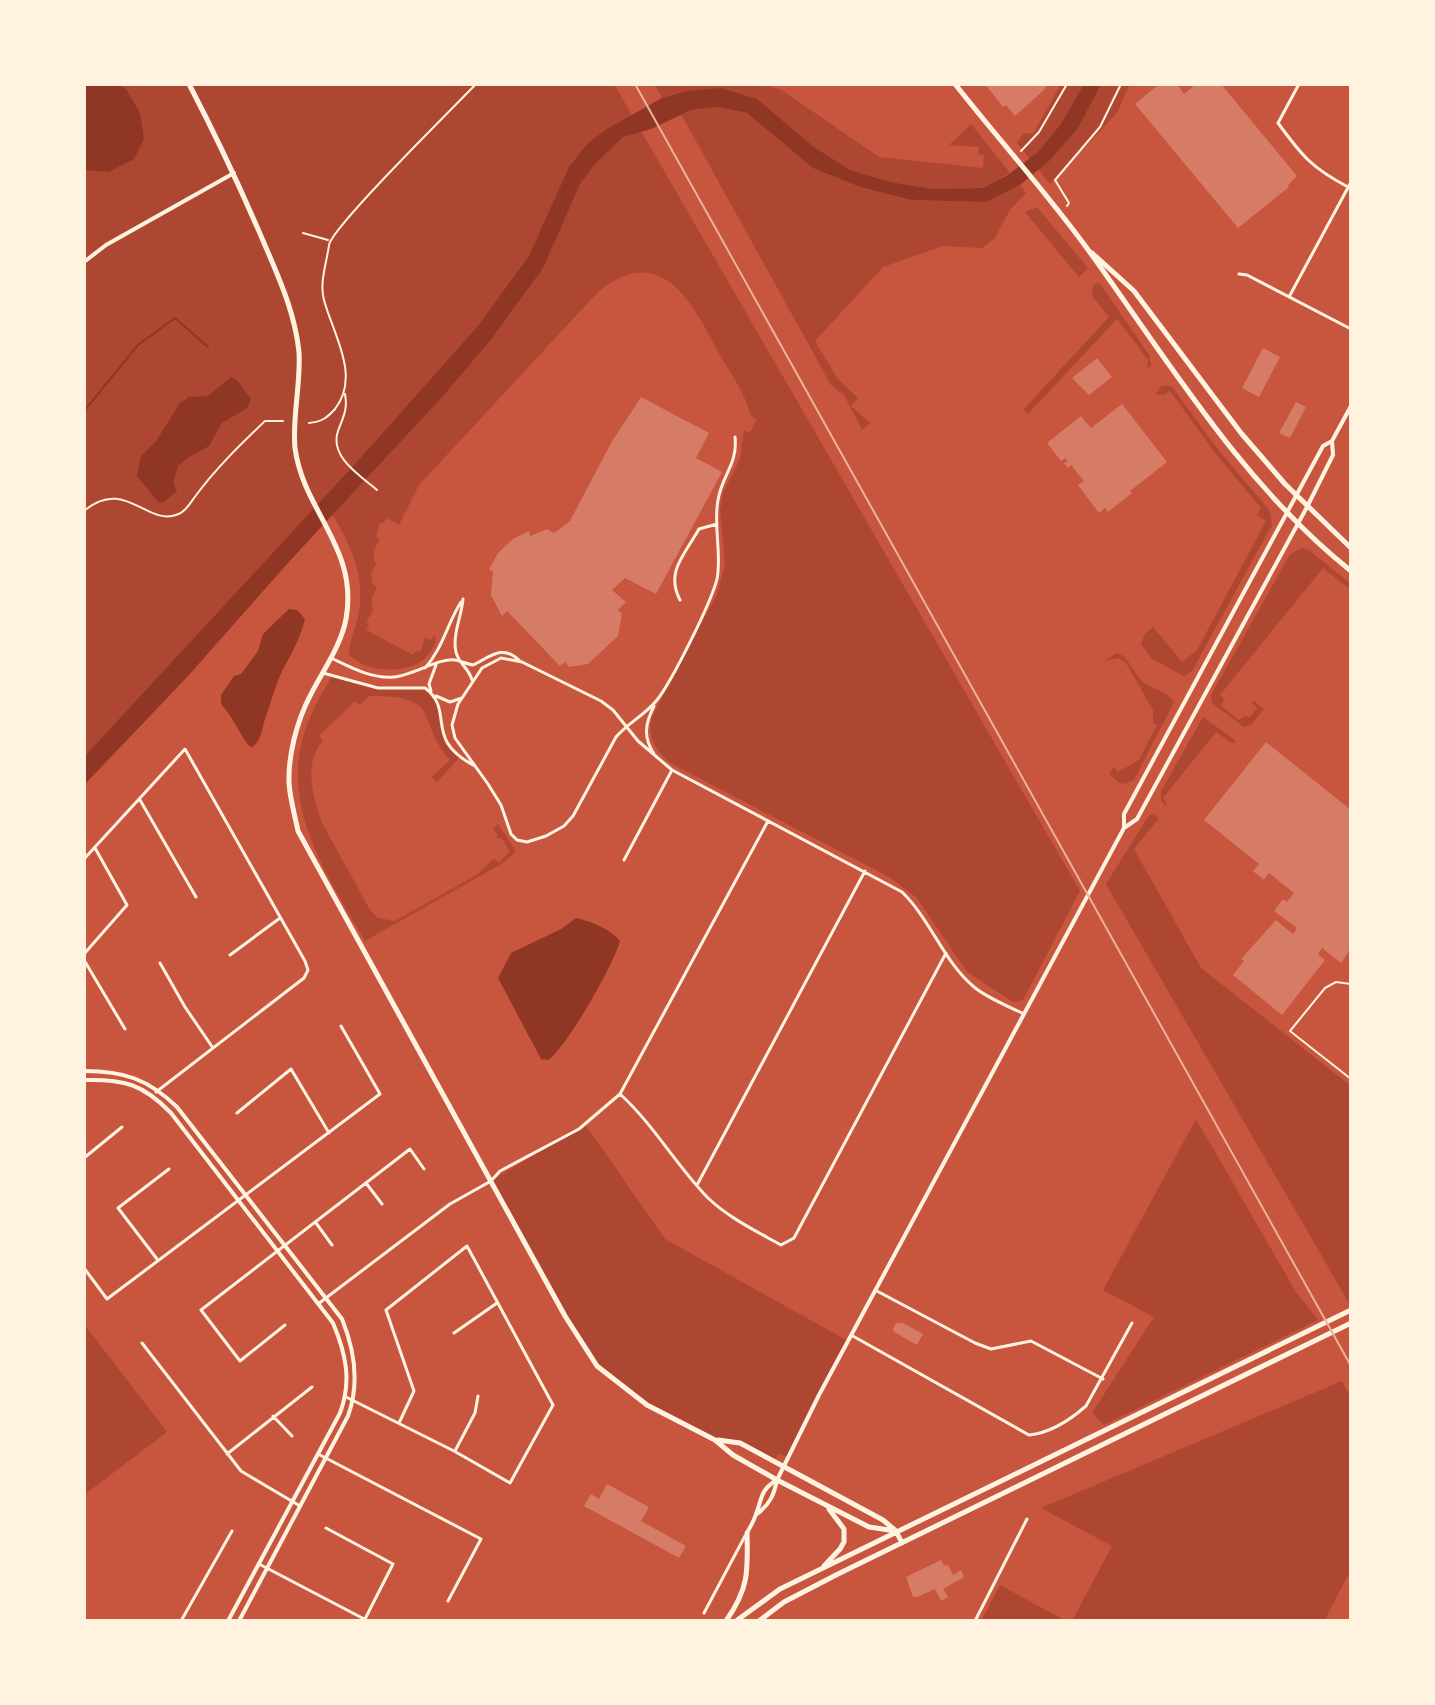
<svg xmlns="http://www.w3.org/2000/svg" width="1435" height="1705" font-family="'Titillium Web',sans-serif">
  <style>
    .green { fill: #ae4732 }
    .water { fill: #8f3625 }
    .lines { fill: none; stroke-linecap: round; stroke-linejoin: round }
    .stream { stroke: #8f3625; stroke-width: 2 }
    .building { fill: #d67c66 }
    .path { stroke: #fff3e0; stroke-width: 2 }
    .service { stroke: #fff3e0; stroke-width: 2 }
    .minor { stroke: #fff3e0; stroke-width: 3 }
    .tertiary { stroke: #fff3e0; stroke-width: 4 }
    .secondary { stroke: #fff3e0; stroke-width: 5 }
    .rail { stroke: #e9b49f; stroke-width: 2 }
  </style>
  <rect width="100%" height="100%" fill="#c8553d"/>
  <path class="green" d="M84,84H614L1080,891L1023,1000L1013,1002L967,972L917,898L889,877L670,763C655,749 647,737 652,717L717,594L725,564L720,510L723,493L740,459L744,430L750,433L757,419L751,416C746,395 731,374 720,355C693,305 663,239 598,292L419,485L399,525L386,518L384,523L380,522L376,537L380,539L373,552L375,554L373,560L377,562L370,575L373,578L371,583L377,587L371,600L373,602L371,608L374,609L366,622L369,624L366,630L413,655L416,651L420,652L425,638L431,640L435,635L436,642C432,649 428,657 420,662C402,674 362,672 349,654C349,640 357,626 359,611C365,575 350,543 332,514L187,677L84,785Z
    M654,84H756L780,89L879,157L983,168L984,155L978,154L979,147L949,145L971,124L1010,173L983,188L933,189L890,182L850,170L814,147L757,99L686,91L662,98Z
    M1061,84H1130L1117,113L1050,184L1017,143L1024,133L1033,134Z
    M718,107L747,113L813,168L860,187L910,200L986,202L1020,185L1026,193L1010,210L994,239L982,248L943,246L883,267L815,341L837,378L858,398L851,406L870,423L862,430L844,395L831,385L681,114L691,110Z
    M1037,207L1088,268L1079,277L1025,212Z
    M1097,283L1101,285L1149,355L1151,365L1147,369L1148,360L1117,319L1028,414L1023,410L1109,317L1092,296L1093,285Z
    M1166,385L1173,388L1216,447L1270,511L1272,525L1192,671L1184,676L1152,659L1141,644L1145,634L1153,627L1182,662L1197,650L1266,521L1257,515L1261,508L1219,458L1170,391L1163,395L1156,394L1161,386Z
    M1302,548L1310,551L1351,584V590L1323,568L1220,695L1224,700L1221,706L1239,720L1245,716L1250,717L1257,708L1252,703L1254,701L1264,709L1252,724L1244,727L1212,703L1211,695L1290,554Z
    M1117,653C1129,657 1133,672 1142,681C1153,690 1166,690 1174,702L1134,780L1125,784L1120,783L1109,774L1114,767L1118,772L1139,760L1157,725L1153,723V710L1126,663L1119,658L1104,661Z
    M332,676L378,688H425C452,708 429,734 460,757L437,782L432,777L450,760C414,718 444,696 370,696L359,705L355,701L319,736L323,741C303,762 313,799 322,823L370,910L378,918L395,921L478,874L494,858L499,863L510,851L502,839L496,838L498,835L493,829L498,824L516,851L503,863L365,941C327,875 277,804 307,725C313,708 323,692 332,676Z
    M1203,717L1235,740V743H1231L1216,732L1163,798L1167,803L1166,806L1161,801V791Z
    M1153,814L1159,818L1134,849L1201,968L1351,1086L1349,1303L1106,884L1146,820L1150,815Z
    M1196,1119L1296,1292L1318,1320L1104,1425L1092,1413L1154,1317L1103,1290Z
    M585,1124L665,1239L848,1341L789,1458L779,1453L774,1462L740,1443L715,1440L647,1405L597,1366L565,1316L491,1181Z
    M84,1324L167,1432L84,1495Z
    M1342,1381L1351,1398V1570L1324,1621H1072L1112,1546L1041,1508Z
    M1000,1585L1066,1621H981Z"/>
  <path class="water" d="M84,84H117L126,89L140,113L144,139L134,159L109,172L84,170Z
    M1084,84H1101L1078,128L1048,162L1020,185L986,202L911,200L860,187L813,168L747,113L718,107L691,110L651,129L623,137L594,165L580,184L543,268L492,338L444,395L283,568L187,677L84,785V757L356,463L478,326L529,256L569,167L588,143L607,129L662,98L686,91L721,88L757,99L814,147L850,170L890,182L933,189L983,188L1008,175L1038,152L1061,124Z
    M231,377L237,380L251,399L247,408L222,423L209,446L189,457L178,466L173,482L177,491L164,502H158L137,476L141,456L156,441L180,403L189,397L208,396Z
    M289,609L297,610L305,619C300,639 292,653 282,671C276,684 272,699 267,713C262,725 263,738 253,747L249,746C238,731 233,717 221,704V695L234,676L241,674L258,651L263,634Z
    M576,918C592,922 609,928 620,941C614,964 567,1047 548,1060L541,1059L498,978L511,953L561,929Z"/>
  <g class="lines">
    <path class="stream" d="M84,411L138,345L175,318L208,347"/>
  </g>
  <path class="building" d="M985,84H1045L1046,85L1045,89L1015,116L1006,105L1003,107Z
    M1159,84H1177L1184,94L1196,84H1221L1297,176L1288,185L1289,187L1238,228L1135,104Z
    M1263,348L1280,357L1259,397L1242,388Z
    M1097,358L1112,377L1089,395L1072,378Z
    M641,397L709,433L696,458L722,472L656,594L625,578L612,590L626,602L618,610L622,614L618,636L588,664L569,667L565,662L560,666L507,611L502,616L491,595L493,571L489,570L498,553L513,539L529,531L530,536L547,529L554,533L570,521L611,443Z
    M1296,402L1306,407L1290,438L1279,433Z
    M1122,404L1167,462L1130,491L1132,493L1108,512L1105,508L1099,513L1078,485L1084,481L1071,465L1068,468L1064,463L1068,461L1065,458L1061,461L1047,443L1081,416L1091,428Z
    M1266,742L1351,810V953L1349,951L1341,963L1322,948L1318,954L1325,960L1282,1015L1233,975L1244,961L1241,959L1276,920L1293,934L1297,928L1274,911L1283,899L1287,902L1294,893L1269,873L1264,880L1253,871L1259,864L1204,820Z
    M896,1323H903L923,1334L917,1345L894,1332L893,1329Z
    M607,1484L649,1507L641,1521L686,1546L679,1558L584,1506L591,1494L599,1499Z
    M941,1560L944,1566L948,1565L953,1575L961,1570L964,1577L943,1589L948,1597L941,1601L935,1589L917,1597H913L906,1577Z"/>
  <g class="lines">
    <path class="path" d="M1021,151L1039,132L1067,84
      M1067,206L1069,203L1055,180L1100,127L1121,84
      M303,233L328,240
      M345,394C348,410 343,417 338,431C329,457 361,476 377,490
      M309,423C321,422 327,418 335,409C361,376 333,334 324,300C319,284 327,261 329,245C332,227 454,107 476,84
      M84,511C124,477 146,525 176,515C184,513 189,505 194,498C215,469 239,446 265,421H283"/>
    <path class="service" d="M1351,984L1336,982L1325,988L1290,1031L1351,1079"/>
    <path class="minor" d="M1299,84L1278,123C1302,156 1312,168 1348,187
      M1239,274L1247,275L1351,329
      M1289,297L1351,182
      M735,437C738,464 722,475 718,500C713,526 722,553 717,579C711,603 672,681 657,700C645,715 628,723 616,737L573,816L564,826L546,836L527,842L517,840L511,834L501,805L488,784L455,738L452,725L458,704L482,668L501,658L522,662L601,701L613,710L638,741L672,770L902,892C931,920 943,961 974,987C987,998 1008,1006 1024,1014
      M463,599C462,615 452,635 456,652C458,663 469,668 472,680
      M680,600C665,572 685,554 699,529L717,524
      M333,659C352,668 372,679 394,677C411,676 441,657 455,660C461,661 467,664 473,665C490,657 502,644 519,660
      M425,668C443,648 447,624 461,602
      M323,673L378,688H425C456,711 422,739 475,766
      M431,691L429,684L436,665
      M436,696L450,702L462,698
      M654,706C645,724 643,737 654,754
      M140,800L196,897
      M84,859L185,749L305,961L308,970L304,978L156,1092
      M624,860L672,770
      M84,954L127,905L95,848
      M230,955L280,918
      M84,960L125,1029
      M160,963L185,1007L213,1048
      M620,1094C654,1125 676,1165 708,1198C729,1218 756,1231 781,1245L794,1238L946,953
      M237,1113L291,1069L329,1133
      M84,1158L122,1127
      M366,1183L382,1204
      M697,1185L865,871
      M316,1223L332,1245
      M157,1259L118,1208L169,1169
      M84,1268L107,1299L380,1094L341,1026
      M875,1290L975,1343L991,1349L1031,1341L1103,1379
      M318,1304L450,1204L491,1181L500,1171L579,1129L620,1094L768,821
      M285,1325L240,1361L201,1310L410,1149L424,1169
      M454,1333L497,1303
      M851,1335L1029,1435C1051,1433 1070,1420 1086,1406L1132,1323
      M142,1343L241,1471L300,1506
      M346,1397L454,1451L510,1483L553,1405L467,1246L386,1310L414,1391L399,1423
      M273,1416L292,1436
      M455,1451L475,1413L478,1396
      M227,1454L312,1387
      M318,1454L481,1539L448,1601
      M326,1528L393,1564L365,1619
      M259,1564L368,1621
      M704,1613L745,1536
      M181,1621L232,1531
      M975,1621L1027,1519"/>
    <path class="tertiary" d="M84,262L106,245L234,173
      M1124,827V814L1323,446L1332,441L1351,406
      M84,1071C124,1071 148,1079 177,1107L342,1319C355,1351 360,1383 348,1416L239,1621
      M84,1080C124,1079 143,1084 171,1113L333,1323C346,1354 352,1381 340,1413L228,1621
      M757,1514C770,1504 774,1495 777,1480L819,1395L1124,828L1137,819L1307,507L1333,455L1332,441
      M747,1533C750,1527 754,1521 756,1514C762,1499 760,1491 775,1481"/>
    <path class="secondary" d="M189,84C216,136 241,189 264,243C279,278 295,313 299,352C301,384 292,417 295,448C303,511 359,548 346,619C341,646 322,672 310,696C297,721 288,755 289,783C290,799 295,816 298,831L565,1316L597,1366L647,1405L715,1440L733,1455L777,1480L869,1527L896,1531
      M955,84C999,140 1047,193 1089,251C1169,362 1243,485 1351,571
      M1092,253L1134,291L1241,433L1285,484L1351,548
      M718,1440L740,1443L883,1520L896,1531L902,1543
      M824,1566L840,1549L844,1542V1529L829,1509
      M726,1621C749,1588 748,1571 747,1533
      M736,1621L780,1589L1351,1310
      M759,1621L784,1602L838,1574L1351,1323"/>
    <path class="rail" d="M635,84L1351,1366"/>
  </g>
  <rect width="1435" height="1705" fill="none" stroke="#fff3e0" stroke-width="172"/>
</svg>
